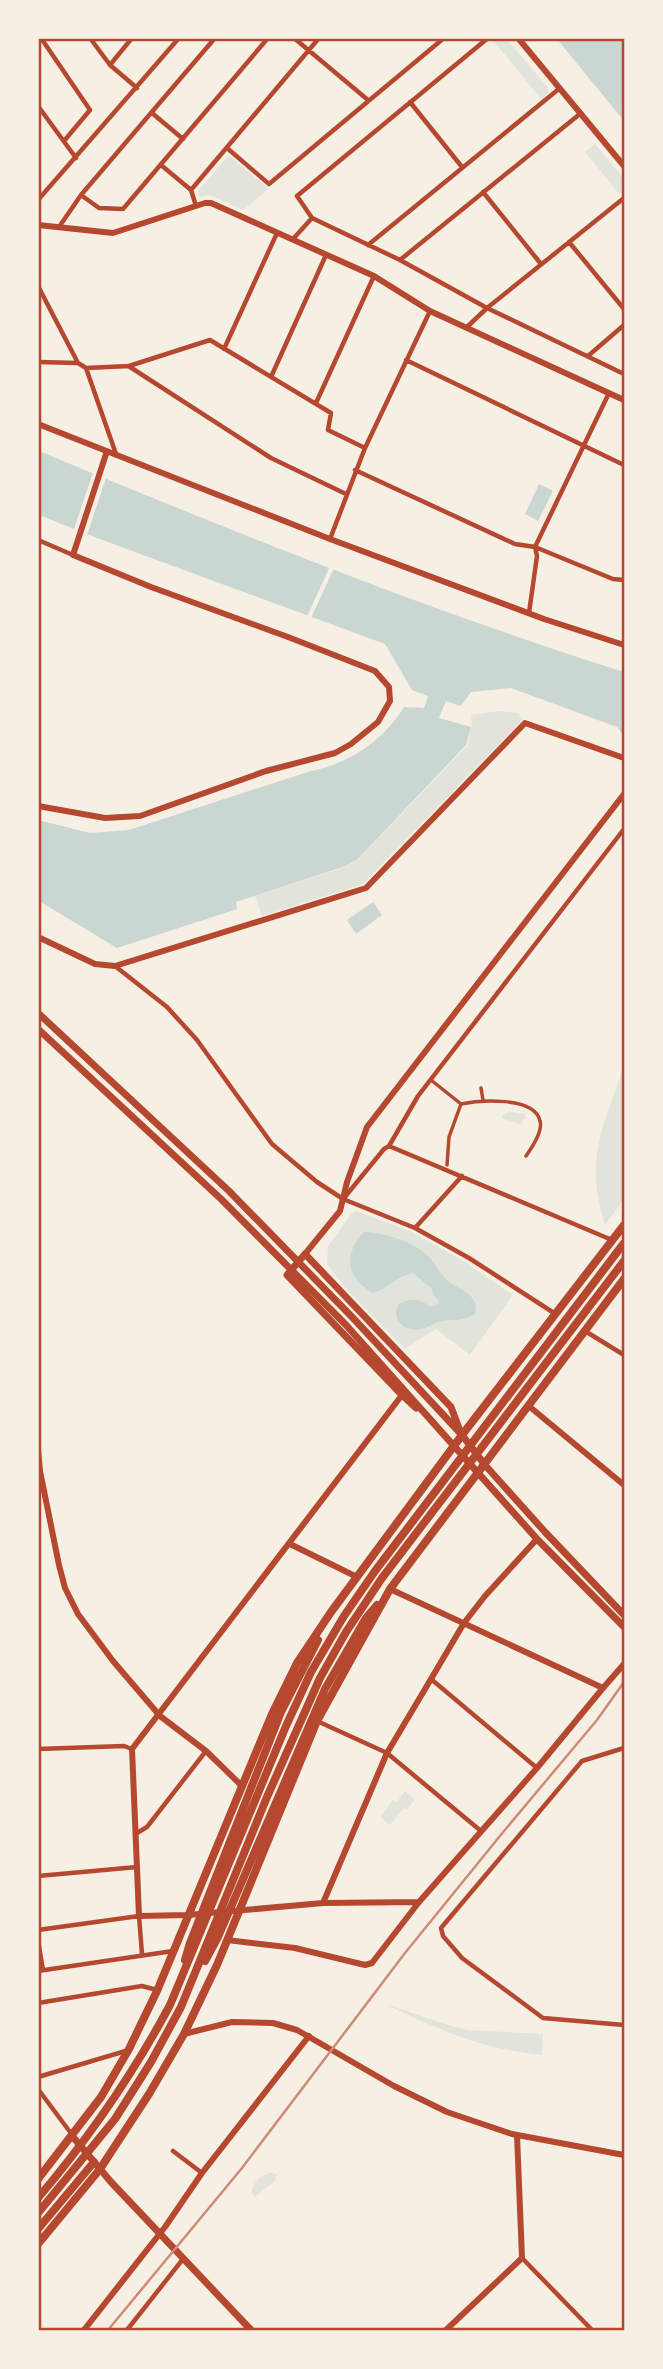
<svg xmlns="http://www.w3.org/2000/svg" width="663" height="2369" font-family="'Work Sans',sans-serif">
  <style>
    .green { fill: #e2e4dc }
    .water { fill: #c9d6d2 }
    .pier { fill: #f6efe4 }
    .lines { fill: none; stroke-linecap: round; stroke-linejoin: round }
    .pedestrian { stroke: #b5482f; stroke-width: 3.5 }
    .minor { stroke: #b5482f; stroke-width: 4.5 }
    .tertiary { stroke: #b5482f; stroke-width: 6 }
    .secondary { stroke: #b5482f; stroke-width: 6 }
    .primary { stroke: #b5482f; stroke-width: 7 }
    .trunk { stroke: #b5482f; stroke-width: 8 }
    .rail { stroke: #cf8b77; stroke-width: 2.5 }
    .neatline { fill: none; stroke: #b5482f; stroke-width: 2.5 }
  </style>
  <rect width="100%" height="100%" fill="#f6efe4"/>
  <path class="green" d="M492,39H507L548,88V93L541,99Z
    M595,144L624,179V189L619,194L585,152Z
    M227,157H231L269,189L243,210L209,195L201,197L198,195V191Z
    M499,711L518,713L523,719L363,884L262,916L255,896L346,867L359,859L467,746L472,724L471,715Z
    M624,1066V1199L605,1225C584,1159 603,1127 624,1066Z
    M510,1112L525,1114L526,1119H523L522,1125L502,1118L504,1114Z
    M357,1211L412,1232L465,1262L513,1295L470,1355L436,1329L405,1349L347,1290L327,1264L328,1246L353,1212Z
    M405,1791L415,1799L407,1810L404,1808L390,1825L380,1817L393,1800L397,1802Z
    M385,2004L451,2026L468,2030L543,2034L542,2055C479,2049 441,2030 385,2004Z
    M273,2173L278,2175L275,2178L276,2180L255,2197L251,2192C253,2183 262,2172 273,2173Z"/>
  <path class="water" d="M557,39H624V121Z
    M39,451C231,531 425,609 624,672V736L617,727L511,688L471,692L461,706L446,701L439,718L471,727L466,745L358,859L346,866L236,902L237,909L117,948L39,901L38,820L90,833L129,830L311,771C350,763 382,742 404,707L424,708L428,696L412,690L385,644L97,538L39,515Z
    M539,484L553,491L538,521L525,514Z
    M373,902L382,915L356,934L347,920Z
    M364,1232C384,1232 417,1243 430,1258C436,1266 440,1273 447,1280C459,1291 480,1293 475,1314C462,1323 451,1318 437,1322C432,1324 427,1328 422,1329C406,1333 390,1320 399,1304C410,1297 421,1299 431,1307L438,1304L439,1301L433,1294L432,1289L413,1273C398,1275 388,1289 373,1293C346,1278 343,1254 364,1232Z"/>
  <path class="pier" d="M94,470L107,475L86,538L73,532Z
    M331,564L335,566L310,620L306,619Z"/>
  <g class="lines">
    <path class="pedestrian" d="M431,1080L461,1104L449,1137L447,1165
      M481,1088L483,1100
      M461,1104C479,1100 535,1096 540,1121C543,1131 531,1149 526,1156"/>
    <path class="minor" d="M41,38L90,110L64,141
      M90,38L110,65L137,88
      M294,38L368,100
      M488,38L297,196L312,218L400,260L487,308L624,374
      M110,65L132,38
      M410,102L462,167
      M38,106L76,158
      M152,113L183,139
      M227,148L269,184L444,38
      M161,165L191,190
      M483,192L541,264
      M81,195L99,208L123,209L268,38
      M38,200L179,38
      M196,206L191,190L319,38
      M59,227L81,195L215,38
      M293,239L312,218
      M569,242L624,309
      M368,245L560,88
      M400,260L581,113
      M38,286L78,363L86,368L116,454
      M467,327L487,308L624,198
      M224,349L277,233
      M588,356L624,325
      M406,360L624,465
      M38,362L78,363
      M130,367L271,458L346,494
      M86,368L129,366L210,340L331,413L328,430L365,448
      M271,377L326,255
      M316,403L374,276
      M355,470L515,544L535,547L613,579L624,580
      M330,539L365,448L430,311
      M38,540L73,555
      M529,613L537,556L535,547L609,393
      M115,966L167,1007L197,1040L272,1144L317,1182L343,1199L415,1228L469,1258L554,1313
      M389,1146L612,1240
      M344,1198L384,1149L389,1146L418,1096L624,829
      M415,1228L462,1176
      M585,1331L624,1355
      M431,1679L537,1768
      M317,1721L387,1753L481,1831
      M624,1748L582,1761L441,1928L443,1936L462,1958L543,2018L624,2025
      M38,1749L124,1746L132,1749
      M137,1833L147,1827L206,1751
      M38,1876L137,1867
      M38,1930L139,1916L142,1954
      M38,1940L43,1970
      M38,1971L173,1951
      M38,2003L142,1986L157,1990
      M38,2077L129,2050
      M38,2089L73,2136
      M173,2151L202,2173
      M522,2258L592,2330
      M127,2330L183,2259"/>
    <path class="tertiary" d="M518,38L624,166
      M38,225L113,233L205,203H211L374,276L430,311L624,400
      M38,424L330,539L544,619L624,645
      M38,806L105,818L140,816L266,771L335,753L351,744L378,722L390,701L389,687L375,671L288,637L151,587L73,555L107,451
      M38,937L95,964L115,966L366,888L525,723L624,758
      M305,1254L340,1211L347,1182L367,1127L624,794
      M402,1395L132,1749L139,1916L188,1915L323,1903L419,1902
      M530,1407L624,1485
      M38,1450L40,1471L59,1565L65,1588L78,1614L113,1661L160,1716L206,1751L242,1786
      M290,1544L357,1577
      M323,1903L387,1753L431,1679L464,1623L485,1596L537,1539
      M227,1940L295,1948L365,1965L372,1963L419,1902L537,1768L603,1688
      M184,2034L232,2022L273,2023L297,2030L394,2086L447,2112L512,2134L624,2155
      M84,2330L165,2227L202,2173L309,2036
      M446,2330L522,2258L517,2135"/>
    <path class="secondary" d="M390,1589L603,1688L624,1664"/>
    <path class="primary" d="M38,1013L229,1191L353,1318L462,1435L485,1465L545,1532L624,1615
      M38,1029L221,1199L346,1325L537,1539L624,1627
      M416,1408L402,1395L287,1275L305,1254L451,1407L460,1431
      M73,2137L111,2182L251,2330"/>
    <path class="trunk" d="M185,1960L190,1943L281,1712L318,1640
      M205,1961L218,1937L325,1689L366,1618L377,1605
      M38,2179L101,2097L129,2049L157,1991L272,1714L297,1663L331,1612L462,1435L624,1225
      M38,2198C89,2138 133,2074 170,2005L286,1726L311,1672L344,1616L375,1571L624,1243
      M38,2213L115,2119L151,2062L181,2007L267,1797L320,1678L346,1632L382,1578L624,1261
      M38,2229L94,2162
      M38,2244L100,2169L149,2094L184,2034L217,1965L317,1721L390,1589L624,1279"/>
    <path class="rail" d="M108,2330L242,2168L405,1953L504,1831L597,1720L624,1682"/>
  </g>
  <rect width="663" height="2369" fill="none" stroke="#f6efe4" stroke-width="80"/>
  <rect x="40" y="40" width="583" height="2289" class="neatline"/>
</svg>
